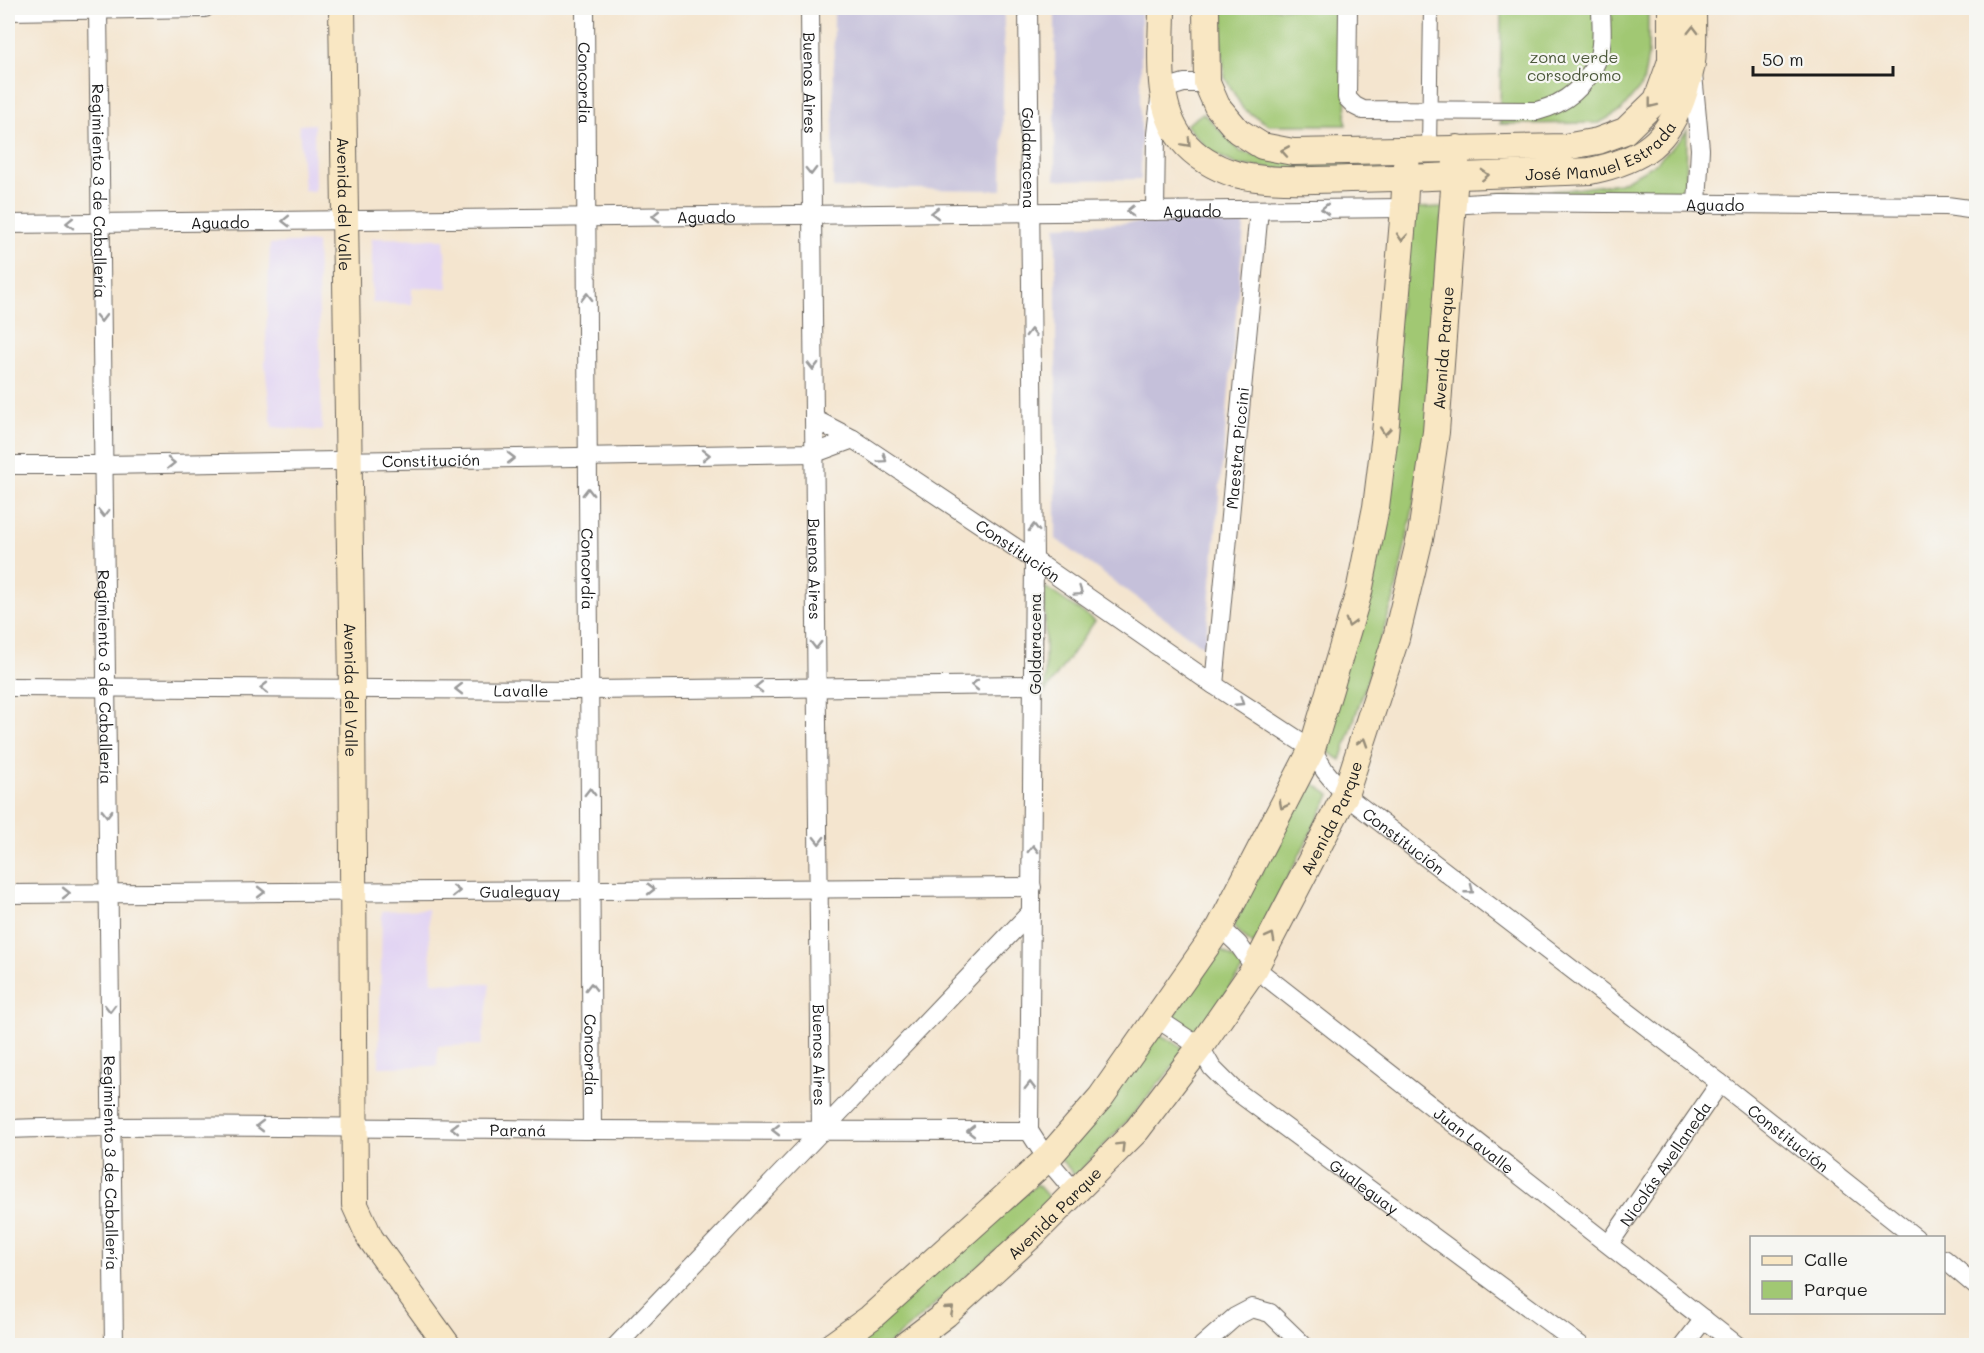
<svg xmlns="http://www.w3.org/2000/svg" width="1984" height="1353" font-family="Mali,sans-serif">
  <style>
    .built { fill: #e2d4f3 }
    .industrial { fill: #c5c0da }
    .green { fill: #a1c873; stroke: #5e7248; stroke-width: 1.5 }
    .lines { fill: none; stroke-linecap: round; stroke-linejoin: round }
    .pedestrian-casing { stroke: #68625b; stroke-width: 16 }
    .minor-casing { stroke: #68625b; stroke-width: 20 }
    .secondary-casing { stroke: #68625b; stroke-width: 28 }
    .pedestrian { stroke: #fff; stroke-width: 14 }
    .minor { stroke: #fff; stroke-width: 18 }
    .secondary { stroke: #f9e7c3; stroke-width: 26 }
    .oneway { stroke: #968c78 }
    .oneway2 { stroke: #999 }
    .labels { text-anchor: middle; dominant-baseline: central; stroke-width: 4.5; stroke-linejoin: round; paint-order: stroke }
    .park-label { font-size: 16px; fill: #4b583a; stroke: #f6f6f2 }
    .street-label { font-size: 16px; fill: #1c1c1c; stroke: #f6f6f2 }
  </style>
  <rect width="100%" height="100%" fill="#f6f6f2"/>
  <filter id="ink" filterUnits="userSpaceOnUse"><feTurbulence type="fractalNoise" baseFrequency=".0167" numOctaves="2"/><feDisplacementMap in="SourceGraphic" scale="12" xChannelSelector="R" yChannelSelector="G"/><feConvolveMatrix kernelMatrix="1 2 1 2 8 2 1 2 1" color-interpolation-filters="sRGB"/></filter>
  <filter id="wash" filterUnits="userSpaceOnUse"><feTurbulence type="fractalNoise" baseFrequency=".008" numOctaves="4" result="noise"/><feDisplacementMap in="SourceGraphic" scale="24" xChannelSelector="R" yChannelSelector="G"/><feGaussianBlur stdDeviation="1.35" result="paint"/><feColorMatrix in="noise" values="0 0 0 0 0 0 0 0 0 0 0 0 0 0 0 0 0 1.4 0 .05"/><feComposite in="paint" operator="in"/></filter>
  <g filter="url(#wash)">
    <rect width="100%" height="100%" fill="#f4e5cf"/>
    <path class="built" d="M314,124L315,192L304,190L299,125Z
      M372,238L444,239L448,289L412,287V304L372,303Z
      M317,242L322,431L272,427L265,365L270,244Z
      M428,909L432,982L490,984L482,1045L438,1046L437,1066L379,1067L382,911Z"/>
    <path class="industrial" d="M834,8H1004L1002,190L833,188Z
      M1055,8H1141V179L1055,180Z
      M1245,218L1205,648L1056,539V226Z"/>
    <path class="green" d="M1222,8H1349L1346,125H1269L1243,109L1225,78L1221,41Z
      M1501,8H1648V55L1643,84L1621,111L1599,123L1500,124Z
      M1203,113L1241,152L1278,159L1385,155L1384,172L1323,173L1237,165L1209,151L1186,125Z
      M1687,130L1686,195L1495,194L1567,190L1620,183L1652,166L1680,140Z
      M1443,207L1429,431L1395,595L1341,760L1320,747L1350,646L1414,208Z
      M1045,587L1095,621L1045,692Z
      M1309,780L1330,795L1253,946L1233,926Z
      M1216,947L1245,966L1197,1035L1173,1017Z
      M1159,1034L1187,1050L1135,1112L1076,1176L1059,1158Z
      M1037,1184L1051,1200L1047,1206L894,1340L887,1345L845,1346Z"/>
  </g>
  <g filter="url(#ink)">
    <g class="lines">
      <defs>
        <path id="pedestrian" d="M1429,149L1431,8"/>
        <g id="minor">
          <path id="s1" d="M98,8L114,1346"/>
          <path id="s2" d="M585,8L592,1130"/>
          <path id="s3" d="M810,8L821,1131"/>
          <path id="s4" d="M1028,8L1034,560L1029,1131L1047,1159L1075,1192"/>
          <path d="M1348,8L1347,98L1355,106L1363,110L1537,111C1565,104 1587,86 1598,58C1604,43 1601,23 1601,8"/>
          <path d="M8,11L205,8"/>
          <path d="M1693,74L1700,149L1697,204"/>
          <path id="s5" d="M1453,205L1495,202L1947,206L1976,210"/>
          <path d="M1155,211L1156,134L1161,90L1184,83H1207"/>
          <path id="s6" d="M8,224L1404,208"/>
          <path id="s7" d="M814,419L853,439L1034,560L1214,685L1312,749L1325,771L1345,795L1720,1083L1916,1238"/>
          <path id="s8" d="M8,465H103L815,453L853,439"/>
          <path id="s9" d="M1214,685L1259,210"/>
          <path id="s10" d="M8,687L589,690L1033,685"/>
          <path id="s11" d="M8,894L1032,887"/>
          <path id="s12" d="M1220,927L1238,944L1255,968L1738,1346"/>
          <path id="s13" d="M1156,1018L1200,1047L1212,1068L1232,1088L1581,1346"/>
          <path id="s14" d="M8,1129C203,1124 398,1128 593,1130C738,1131 884,1131 1029,1131"/>
          <path id="s15" d="M1609,1244L1720,1083"/>
          <path d="M1944,1259L1976,1286"/>
          <path d="M616,1346L1031,912"/>
          <path d="M1202,1346L1235,1317L1252,1308L1270,1313L1304,1346"/>
          <path d="M1683,1346L1704,1319"/>
        </g>
        <g id="secondary">
          <path id="s16" d="M342,8L352,689L355,1205L370,1238L448,1346"/>
          <path id="s17" d="M1162,8C1162,50 1154,104 1182,140C1195,156 1215,168 1235,174C1269,183 1314,180 1349,179C1429,178 1510,174 1590,171C1643,160 1669,142 1685,90C1687,81 1691,72 1692,63C1694,45 1693,26 1693,8"/>
          <path d="M1206,8L1207,83L1217,106L1238,131L1262,146L1293,152L1565,147L1598,141L1625,131L1657,100L1671,61V8"/>
          <path d="M831,1346L870,1318L1047,1159L1101,1097L1220,927L1312,749L1359,592L1376,507L1385,434L1404,208L1407,150"/>
          <path id="s18" d="M904,1346L946,1314L1031,1236L1137,1130L1200,1047L1255,968L1345,795L1396,638L1421,534L1436,432L1457,148"/>
        </g>
      </defs>
      <use href="#pedestrian" class="pedestrian-casing"/>
      <use href="#minor" class="minor-casing"/>
      <use href="#secondary" class="secondary-casing"/>
      <use href="#pedestrian" class="pedestrian"/>
      <use href="#minor" class="minor"/>
      <use href="#secondary" class="secondary"/>
    </g>
    <defs><path id="oneway-chevron" d="M-2-3.5L2.5 0L-2 3.5" fill="none" stroke-width="1.6" stroke-linecap="round" stroke-linejoin="round" transform="scale(1.5)"/></defs>
    <g class="oneway">
      <use href="#oneway-chevron" transform="translate(1693 30) rotate(-89)"/>
      <use href="#oneway-chevron" transform="translate(1652 104) rotate(128)"/>
      <use href="#oneway-chevron" transform="translate(1187 143) rotate(47)"/>
      <use href="#oneway-chevron" transform="translate(1285 151) rotate(-170)"/>
      <use href="#oneway-chevron" transform="translate(1485 175) rotate(-2)"/>
      <use href="#oneway-chevron" transform="translate(1402 237) rotate(95)"/>
      <use href="#oneway-chevron" transform="translate(1385 431) rotate(96)"/>
      <use href="#oneway-chevron" transform="translate(1350 623) rotate(106)"/>
      <use href="#oneway-chevron" transform="translate(1363 742) rotate(-72)"/>
      <use href="#oneway-chevron" transform="translate(1283 805) rotate(117)"/>
      <use href="#oneway-chevron" transform="translate(1271 937) rotate(-62)"/>
      <use href="#oneway-chevron" transform="translate(1121 1146) rotate(-45)"/>
      <use href="#oneway-chevron" transform="translate(950 1310) rotate(-41)"/>
    </g>
    <g class="oneway2">
      <use href="#oneway-chevron" transform="translate(811 171) rotate(89)"/>
      <use href="#oneway-chevron" transform="translate(1325 209) rotate(179)"/>
      <use href="#oneway-chevron" transform="translate(1130 211) rotate(179)"/>
      <use href="#oneway-chevron" transform="translate(935 213) rotate(179)"/>
      <use href="#oneway-chevron" transform="translate(656 216) rotate(179)"/>
      <use href="#oneway-chevron" transform="translate(286 221) rotate(179)"/>
      <use href="#oneway-chevron" transform="translate(70 223) rotate(179)"/>
      <use href="#oneway-chevron" transform="translate(587 297) rotate(-90)"/>
      <use href="#oneway-chevron" transform="translate(101 318) rotate(89)"/>
      <use href="#oneway-chevron" transform="translate(1031 333) rotate(-91)"/>
      <use href="#oneway-chevron" transform="translate(813 366) rotate(89)"/>
      <use href="#oneway-chevron" transform="translate(706 455) rotate(-1)"/>
      <use href="#oneway-chevron" transform="translate(511 458) rotate(-1)"/>
      <use href="#oneway-chevron" transform="translate(883 459) rotate(34)"/>
      <use href="#oneway-chevron" transform="translate(171 463) rotate(-1)"/>
      <use href="#oneway-chevron" transform="translate(588 492) rotate(-90)"/>
      <use href="#oneway-chevron" transform="translate(104 513) rotate(89)"/>
      <use href="#oneway-chevron" transform="translate(1034 528) rotate(-91)"/>
      <use href="#oneway-chevron" transform="translate(1079 592) rotate(35)"/>
      <use href="#oneway-chevron" transform="translate(816 645) rotate(90)"/>
      <use href="#oneway-chevron" transform="translate(975 685) rotate(180)"/>
      <use href="#oneway-chevron" transform="translate(759 687) rotate(179)"/>
      <use href="#oneway-chevron" transform="translate(264 688) rotate(-180)"/>
      <use href="#oneway-chevron" transform="translate(459 689) rotate(-180)"/>
      <use href="#oneway-chevron" transform="translate(1240 702) rotate(33)"/>
      <use href="#oneway-chevron" transform="translate(590 792) rotate(-90)"/>
      <use href="#oneway-chevron" transform="translate(107 813) rotate(89)"/>
      <use href="#oneway-chevron" transform="translate(819 840) rotate(89)"/>
      <use href="#oneway-chevron" transform="translate(1033 849) rotate(-90)"/>
      <use href="#oneway-chevron" transform="translate(651 889)"/>
      <use href="#oneway-chevron" transform="translate(1470 890) rotate(38)"/>
      <use href="#oneway-chevron" transform="translate(456 891)"/>
      <use href="#oneway-chevron" transform="translate(261 892)"/>
      <use href="#oneway-chevron" transform="translate(66 893)"/>
      <use href="#oneway-chevron" transform="translate(591 987) rotate(-90)"/>
      <use href="#oneway-chevron" transform="translate(110 1008) rotate(89)"/>
      <use href="#oneway-chevron" transform="translate(1030 1086) rotate(-89)"/>
      <use href="#oneway-chevron" transform="translate(260 1126) rotate(180)"/>
      <use href="#oneway-chevron" transform="translate(455 1128) rotate(-179)"/>
      <use href="#oneway-chevron" transform="translate(776 1130) rotate(-180)"/>
      <use href="#oneway-chevron" transform="translate(971 1131) rotate(-180)"/>
    </g>
  </g>
  <g class="labels">
    <g class="park-label">
      <text x="1574" y="56">zona verde<tspan x="1574" dy="18">corsodromo</tspan></text>
    </g>
    <g class="street-label">
      <text stroke="none"><textPath href="#s2" startOffset="75">Concordia</textPath></text>
      <text stroke="none"><textPath href="#s3" startOffset="75">Buenos Aires</textPath></text>
      <text stroke="none"><textPath href="#s17" startOffset="572">José Manuel Estrada</textPath></text>
      <text stroke="none"><textPath href="#s4" startOffset="150">Goldaracena</textPath></text>
      <text stroke="none"><textPath href="#s1" startOffset="183">Regimiento 3 de Caballería</textPath></text>
      <text stroke="none"><textPath href="#s5" startOffset="262">Aguado</textPath></text>
      <text stroke="none"><textPath href="#s16" startOffset="196">Avenida del Valle</textPath></text>
      <text stroke="none"><textPath href="#s6" startOffset="1184">Aguado</textPath></text>
      <text stroke="none"><textPath href="#s6" startOffset="698">Aguado</textPath></text>
      <text stroke="none"><textPath href="#s6" startOffset="212">Aguado</textPath></text>
      <text stroke="none"><textPath href="#s18" startOffset="1173">Avenida Parque</textPath></text>
      <text stroke="none"><textPath href="#s9" startOffset="238">Maestra Piccini</textPath></text>
      <text stroke="none"><textPath href="#s8" startOffset="423">Constitución</textPath></text>
      <text stroke="none"><textPath href="#s7" startOffset="243">Constitución</textPath></text>
      <text stroke="none"><textPath href="#s2" startOffset="561">Concordia</textPath></text>
      <text stroke="none"><textPath href="#s3" startOffset="561">Buenos Aires</textPath></text>
      <text transform="translate(1034 644) rotate(-90)">Goldaracena</text>
      <text stroke="none"><textPath href="#s1" startOffset="669">Regimiento 3 de Caballería</textPath></text>
      <text stroke="none"><textPath href="#s10" startOffset="513">Lavalle</textPath></text>
      <text stroke="none"><textPath href="#s16" startOffset="682">Avenida del Valle</textPath></text>
      <text stroke="none"><textPath href="#s18" startOffset="687">Avenida Parque</textPath></text>
      <text stroke="none"><textPath href="#s7" startOffset="729">Constitución</textPath></text>
      <text stroke="none"><textPath href="#s11" startOffset="512">Gualeguay</textPath></text>
      <text stroke="none"><textPath href="#s2" startOffset="1047">Concordia</textPath></text>
      <text stroke="none"><textPath href="#s3" startOffset="1047">Buenos Aires</textPath></text>
      <text stroke="none"><textPath href="#s14" startOffset="510">Paraná</textPath></text>
      <text stroke="none"><textPath href="#s7" startOffset="1215">Constitución</textPath></text>
      <text stroke="none"><textPath href="#s12" startOffset="333">Juan Lavalle</textPath></text>
      <text stroke="none"><textPath href="#s1" startOffset="1155">Regimiento 3 de Caballería</textPath></text>
      <text stroke="none"><textPath href="#s15" startOffset="98">Nicolás Avellaneda</textPath></text>
      <text stroke="none"><textPath href="#s13" startOffset="270">Gualeguay</textPath></text>
      <text stroke="none"><textPath href="#s18" startOffset="201">Avenida Parque</textPath></text>
    </g>
  </g>
  <rect width="1984" height="1353" fill="none" stroke="#f6f6f2" stroke-width="30"/>
  <rect x="1750" y="1236" width="195" height="78" fill="#f6f6f2" stroke="#9f9f9c" stroke-width="1.5"/>
  <rect x="1762" y="1256" width="30" height="9" fill="#f9e7c3" stroke="#9f9f9c" stroke-width="1.5"/>
  <text x="1804" y="1266" font-size="18" fill="#1c1c1c">Calle</text>
  <rect x="1762" y="1281" width="30" height="18" fill="#a1c873" stroke="#9f9f9c" stroke-width="1.5"/>
  <text x="1804" y="1296" font-size="18" fill="#1c1c1c">Parque</text>
  <path d="M1753 66v9h140v-9" fill="none" stroke="#1c1c1c" stroke-width="3"/>
  <text x="1762" y="66" font-size="18" fill="#1c1c1c" stroke="#f6f6f2" stroke-width="4.5" paint-order="stroke">50 m</text>
</svg>
